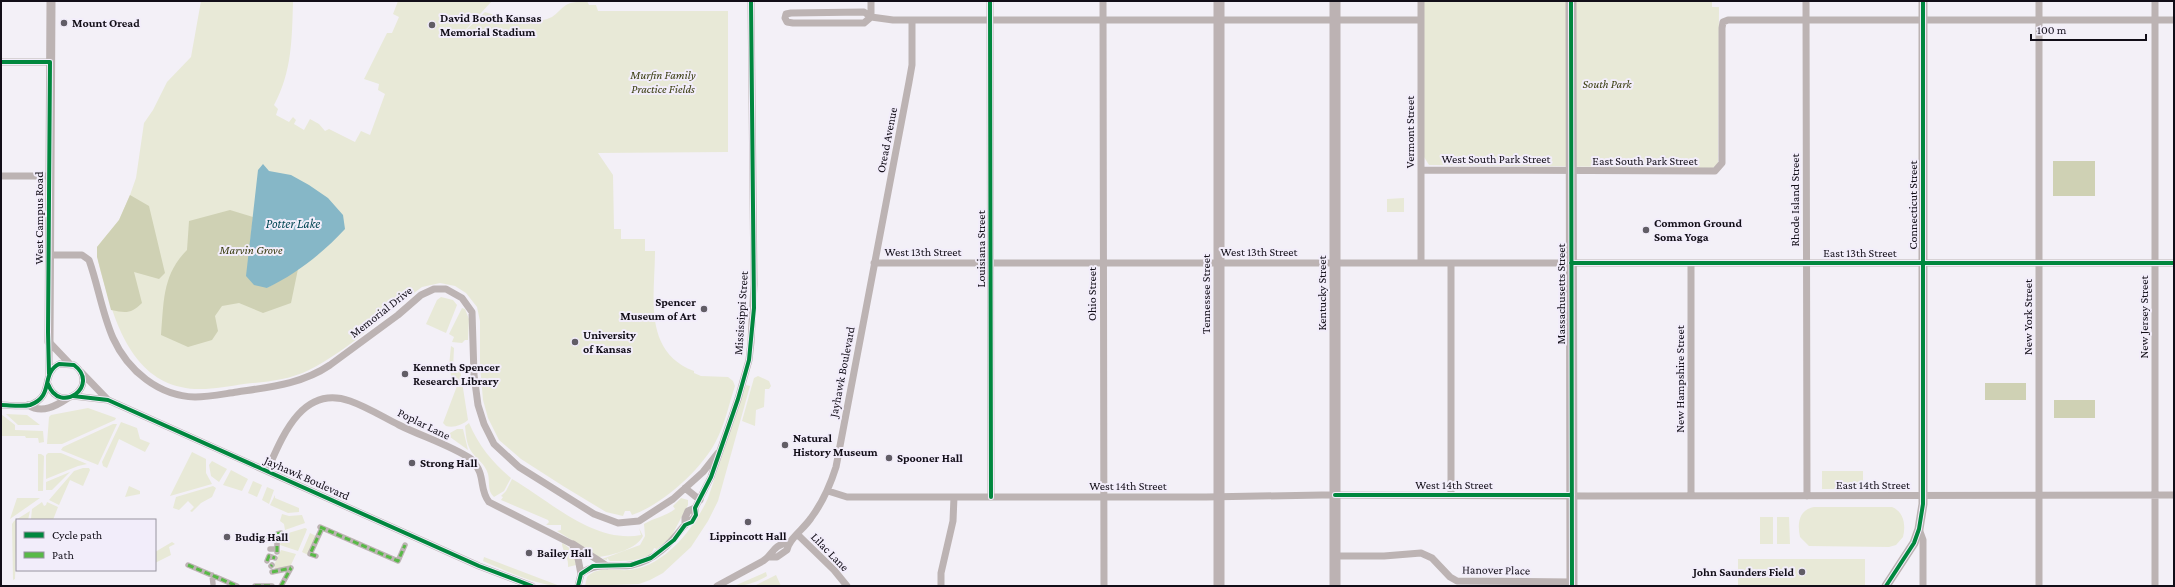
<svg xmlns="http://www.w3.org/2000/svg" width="2175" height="587" font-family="'Crimson Pro',serif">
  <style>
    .green { fill: #e8e9d7 }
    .forest { fill: #cfd1b4 }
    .water { fill: #86b7c7 }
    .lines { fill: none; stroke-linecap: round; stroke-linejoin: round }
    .pedestrian { stroke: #bcb3b3; stroke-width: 5.5 }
    .minor { stroke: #bcb3b3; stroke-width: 7 }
    .tertiary { stroke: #bcb3b3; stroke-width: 9 }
    .secondary { stroke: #bcb2b3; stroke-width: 11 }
    .quiet { stroke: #58b947; stroke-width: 3; stroke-dasharray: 6 3; stroke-linecap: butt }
    .cycleway-casing { stroke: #f2edfa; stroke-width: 6 }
    .cycleway { stroke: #00873e; stroke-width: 4 }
    .poi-dot { fill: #615d66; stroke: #f2edfa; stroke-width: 1.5 }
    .labels { text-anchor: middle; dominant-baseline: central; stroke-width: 4; stroke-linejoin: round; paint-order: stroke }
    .poi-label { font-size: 12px; font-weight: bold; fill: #120e18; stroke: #f2edfa; text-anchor: start }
    .park-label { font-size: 12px; font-style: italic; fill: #383b0e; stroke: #f2edfa }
    .street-label { font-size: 12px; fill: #120e18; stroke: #f2edfa }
    .water-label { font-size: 13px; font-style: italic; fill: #044755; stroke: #f2edfa }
  </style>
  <rect width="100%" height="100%" fill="#f3f0f7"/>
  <path class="green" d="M201,1H293C292,38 292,72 274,105L278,109L276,115L289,122L293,117L296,120L294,124L304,130L310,119L319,124L325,131L329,129L355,142L361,131L370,135L385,94L378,90L379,84L364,79L387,33H392L399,17L393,14L398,1H492L458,38L485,12C507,19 530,27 552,17C557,14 561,8 566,5C571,2 581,1 587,1L589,5H596L598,11H728V152L598,153L613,175L614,229H621V239H645V251H655C655,296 642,351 694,371V373L701,376L728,377L733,381L735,386C729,404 725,424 716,441C702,469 662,505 632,515L630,511H625L623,516L606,512L563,486L521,459L499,440L488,418L483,400L480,365V321L477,307L466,293L455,286L440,283L422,287C384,314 351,349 309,370C289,380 266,382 244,384C224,387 201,392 181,387C134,377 116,326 105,286C101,273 97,261 97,247L119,220L130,195L136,178L144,123L153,110L167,82L191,57Z
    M1424,1H1712V7H1719L1718,164L1713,168L1429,165L1424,157Z
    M1404,198V212H1387V199Z
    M441,297L453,300L457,305L446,333L426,324L437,300Z
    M462,308L465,309L469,319L468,340H465L462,343L452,342L454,337L449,334Z
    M451,346L454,348L453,369H460L468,420C462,425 454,428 446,426L443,423L457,386L453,384L449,366Z
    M758,376L769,381L771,386L769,389H765L764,407L756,410L755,426L742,421L754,378Z
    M746,385L750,386L718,501L708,521L691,547L663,573L650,580L639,584L585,586L587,577C599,564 620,573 635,569C667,563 695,527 708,498Z
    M88,408L116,418L115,420L62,444H47L49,417L51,415Z
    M1,414L15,425V430L43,431L44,442L39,443L38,438H26L25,436H1Z
    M6,414L27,415L40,425H18Z
    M121,422L137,428L140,439L150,443L145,452L119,439L107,468L103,466L102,462Z
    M469,423C479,446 492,462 511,478L504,491L494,497C487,491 490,482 488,474C485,463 476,459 471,451C466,443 466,434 465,426Z
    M113,424H117L98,465L61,450L63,447Z
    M457,429H463L468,450L450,437V433Z
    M192,452L206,459V473L212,484L170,496Z
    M48,453H61L87,464L78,466L46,479V455Z
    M38,454H41L44,456L43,491H38Z
    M212,461L227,469L219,482L211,476L209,465Z
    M83,468H89L90,470L83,486L70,480L59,505L49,500L74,471Z
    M231,470L248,479L242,491L223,485Z
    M1822,471H1863V489H1822Z
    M70,472L52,490H46V482Z
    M512,479C550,501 594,544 641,535L639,528L643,536C637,549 613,555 599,557L557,531L561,530V525H546L549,522L548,520L501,500L503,497L501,496L506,491Z
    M253,481L262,485L257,497L248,493Z
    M129,486L140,491V494L125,497Z
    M213,486L216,488L212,497L201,503L192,512L190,511L194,507L188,501L179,510L173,508L176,497Z
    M267,487L274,490L269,504L262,500Z
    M275,495V498L299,508V512L288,513L270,505Z
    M17,498H40L10,519Z
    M681,498L688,500V505L671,537L657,549L654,548C650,562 622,561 610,561L607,558V560L602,559L640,545L645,536L644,524C654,518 666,516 675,509L673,506Z
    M42,502L44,506L46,505L47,502L58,507L53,520L31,519L32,509Z
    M1814,507H1892C1904,512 1906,525 1903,537L1896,545L1889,547L1809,546L1800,537C1797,523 1799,510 1814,507Z
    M30,511L28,520H17L15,579L13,580L12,524L14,521Z
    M282,514L289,516L302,515L305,523L285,530L284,524L280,521Z
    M1760,517H1773V544H1760Z
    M1777,517H1789L1790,544H1777Z
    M305,528L307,529L306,532L298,551L280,545L282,535Z
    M310,533L316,536L308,555L302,552Z
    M172,542L175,544L169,547L171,555L155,563V552Z
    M562,543C572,548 575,555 576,565L568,567C569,557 562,551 562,543Z
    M281,550L296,554L290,567L275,569L274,565Z
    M484,557L560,586C537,586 504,570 483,561Z
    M1738,559H1865V586H1738Z
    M766,572L767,576C757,582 746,586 734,586Z
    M776,575L781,586H754Z"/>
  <path class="forest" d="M2053,161H2095V196H2053Z
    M130,195L149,206L165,273L159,279L134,272L142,303C131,314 126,313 111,310L97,257V247L119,220Z
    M230,210L253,217L249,254L267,288L298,269L291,303L263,313L239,303L222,306L215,316L218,331L212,340L188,347L161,335C164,302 162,275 187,250L189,221Z
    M1985,383H2026V400H1985Z
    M2054,400H2095V418H2054Z"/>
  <path class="water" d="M263,164L269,171L291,175L309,185L328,198L343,215L345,229C323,253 296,274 267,288L254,285L246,276L258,170Z"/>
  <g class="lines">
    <path class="pedestrian" d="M320,527L398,561L405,545
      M267,540V538L277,535
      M270,549H277
      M277,552V534L281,533
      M316,556L310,554L322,528
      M267,561L269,556L275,558
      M188,565L237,586
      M271,566L272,565
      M272,572L291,568
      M212,575L213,584
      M255,586H272
      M281,586L291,568"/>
    <path class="minor" d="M871,1V17
      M990,1L991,497
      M1103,1L1104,586
      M1806,1L1807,496
      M2039,1V586
      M871,17L864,23H793L787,22L785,18L786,14L791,13L864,12L871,17L893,20H1421
      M1,62H50
      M1421,170L1715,171L1722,163V28L1723,22L1728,20H2174
      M1,176H49
      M49,255H82L89,260C98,285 102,313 113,338C128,371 159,396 195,397C209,397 223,394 237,392C270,387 302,384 330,365L398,315L421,295L434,289H446L462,298L472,312L474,375L478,405L484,424L494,444L519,467L594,514L618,523L639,521L673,499L703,472L718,453
      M874,263H2174
      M1421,263V1
      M1451,263V495
      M1691,263V496
      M49,342V374
      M49,342L69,363
      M81,372L108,400
      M73,396L108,400L479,566L532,586
      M1,405C9,405 22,407 30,405C55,396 40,374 59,364L74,365C101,385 60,416 48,384
      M28,405C42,414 56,406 68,398
      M267,471C282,437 302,384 350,401C367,407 383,417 399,425C421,436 452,446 471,459C487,475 478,488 489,502L572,544L577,553L581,574
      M685,488L700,500
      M828,491L847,497H1206L1322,495L1588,496L2174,495
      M685,525V518L688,511L695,508L711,477L738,399L749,360L751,342L754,284L751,1
      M1919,529L1923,540V586
      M797,534L834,570L847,586
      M573,544L607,566
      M1335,556H1384L1421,553L1432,558L1450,577L1457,581L1572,582
      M769,557H777L787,550C789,538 804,529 811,518C823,502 830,486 836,467L909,82L912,65V20
      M578,586L581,574C596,561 614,568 632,565C654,561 670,544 683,527C689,519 697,521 695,508
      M717,586L763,561C774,554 772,545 788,543
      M941,586V573L953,521L954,497
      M2155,586V1"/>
    <path class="tertiary" d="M49,342L51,1
      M1886,586L1914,543L1919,529L1923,504V1"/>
    <path class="secondary" d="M1219,1V586
      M1335,1V586
      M1571,1L1572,586"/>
    <path class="quiet" d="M320,527L398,561L405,545
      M267,540V538L277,535
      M277,552V534L281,533
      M316,556L310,554L322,528
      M267,561L269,556L275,558
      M188,565L237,586
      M271,566L272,565
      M272,572L291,568
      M255,586H272
      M281,586L291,568"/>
    <defs>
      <path id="cycleway" d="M990,1L991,497
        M1571,1L1572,586
        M1,62H50L48,332L49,374
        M1571,263H2174
        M73,396L108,400L479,566L532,586
        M1,405C9,405 22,407 30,405C55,396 40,374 59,364L74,365C101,385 60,416 48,384
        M1335,495H1572
        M578,586L581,574L593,566L631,565L651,558L674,540L685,525L692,522L696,515L695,508L711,477L738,399L749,360L754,308L751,1
        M1886,586L1914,543L1919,529L1923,504V1"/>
    </defs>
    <use href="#cycleway" class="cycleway-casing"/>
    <use href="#cycleway" class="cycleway"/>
  </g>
  <g class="poi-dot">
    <circle cx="64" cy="23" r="4"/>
    <circle cx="432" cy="25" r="4"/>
    <circle cx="1646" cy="230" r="4"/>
    <circle cx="704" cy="309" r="4"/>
    <circle cx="575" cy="342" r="4"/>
    <circle cx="405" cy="374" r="4"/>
    <circle cx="785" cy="445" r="4"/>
    <circle cx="889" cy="458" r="4"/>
    <circle cx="412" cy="463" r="4"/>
    <circle cx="748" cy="522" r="4"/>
    <circle cx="227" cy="537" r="4"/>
    <circle cx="529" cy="553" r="4"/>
    <circle cx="1802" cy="572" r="4"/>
  </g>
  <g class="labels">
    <g class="poi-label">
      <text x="440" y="18">David Booth Kansas<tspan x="440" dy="14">Memorial Stadium</tspan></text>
      <text x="72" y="23">Mount Oread</text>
      <text x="1654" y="223">Common Ground<tspan x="1654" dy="14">Soma Yoga</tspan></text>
      <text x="696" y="302" text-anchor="end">Spencer<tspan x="696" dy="14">Museum of Art</tspan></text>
      <text x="583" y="335">University<tspan x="583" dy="14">of Kansas</tspan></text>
      <text x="413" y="367">Kenneth Spencer<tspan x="413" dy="14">Research Library</tspan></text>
      <text x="793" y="438">Natural<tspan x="793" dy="14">History Museum</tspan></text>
      <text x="897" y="458">Spooner Hall</text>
      <text x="420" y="463">Strong Hall</text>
      <text x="748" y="536" text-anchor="middle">Lippincott Hall</text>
      <text x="235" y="537">Budig Hall</text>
      <text x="537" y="553">Bailey Hall</text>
      <text x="1794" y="572" text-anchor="end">John Saunders Field</text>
    </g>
    <g class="park-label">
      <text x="663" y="75">Murfin Family<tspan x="663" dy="14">Practice Fields</tspan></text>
      <text x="1607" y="84">South Park</text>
      <text x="251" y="250">Marvin Grove</text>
    </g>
    <g class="street-label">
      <text transform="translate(1410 132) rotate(-90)">Vermont Street</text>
      <text transform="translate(887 140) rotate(-79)">Oread Avenue</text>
      <text x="1496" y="159">West South Park Street</text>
      <text x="1645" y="161">East South Park Street</text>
      <text transform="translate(1795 200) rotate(-90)">Rhode Island Street</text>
      <text transform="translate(1913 205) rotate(-90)">Connecticut Street</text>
      <text transform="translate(39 218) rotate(-90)">West Campus Road</text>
      <text transform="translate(981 249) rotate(-90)">Louisiana Street</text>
      <text x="923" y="252">West 13th Street</text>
      <text x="1259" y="252">West 13th Street</text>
      <text x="1860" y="253">East 13th Street</text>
      <text transform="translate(1322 293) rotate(-90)">Kentucky Street</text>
      <text transform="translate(1092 294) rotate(-90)">Ohio Street</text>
      <text transform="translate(1206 294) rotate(-90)">Tennessee Street</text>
      <text transform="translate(1561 294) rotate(-90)">Massachusetts Street</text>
      <text transform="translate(381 312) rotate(-38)">Memorial Drive</text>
      <text transform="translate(741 313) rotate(-86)">Mississippi Street</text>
      <text transform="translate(2028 317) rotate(-90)">New York Street</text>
      <text transform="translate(2144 317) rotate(-90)">New Jersey Street</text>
      <text transform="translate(842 372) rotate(-79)">Jayhawk Boulevard</text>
      <text transform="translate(1680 379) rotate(-90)">New Hampshire Street</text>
      <text transform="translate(424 424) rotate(26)">Poplar Lane</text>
      <text transform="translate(307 478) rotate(24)">Jayhawk Boulevard</text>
      <text x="1454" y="485">West 14th Street</text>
      <text x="1873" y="485">East 14th Street</text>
      <text x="1128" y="486">West 14th Street</text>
      <text transform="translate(830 552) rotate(46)">Lilac Lane</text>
      <text transform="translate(1496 570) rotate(1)">Hanover Place</text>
    </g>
    <g class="water-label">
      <text x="293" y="223">Potter Lake</text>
    </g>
  </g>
  <rect width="2175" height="587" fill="none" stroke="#120e18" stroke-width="4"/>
  <rect x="16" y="519" width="140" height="52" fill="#f2edfa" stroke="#9894a0"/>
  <rect x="24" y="532" width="20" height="6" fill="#00873e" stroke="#9894a0"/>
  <text x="52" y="539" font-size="12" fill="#120e18">Cycle path</text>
  <rect x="24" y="552" width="20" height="6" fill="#58b947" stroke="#9894a0"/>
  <text x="52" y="559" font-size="12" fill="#120e18">Path</text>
  <path d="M2031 34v6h115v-6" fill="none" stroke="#120e18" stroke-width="2"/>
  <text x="2037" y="34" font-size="12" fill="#120e18" stroke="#f2edfa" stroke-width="3" paint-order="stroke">100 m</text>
</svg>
